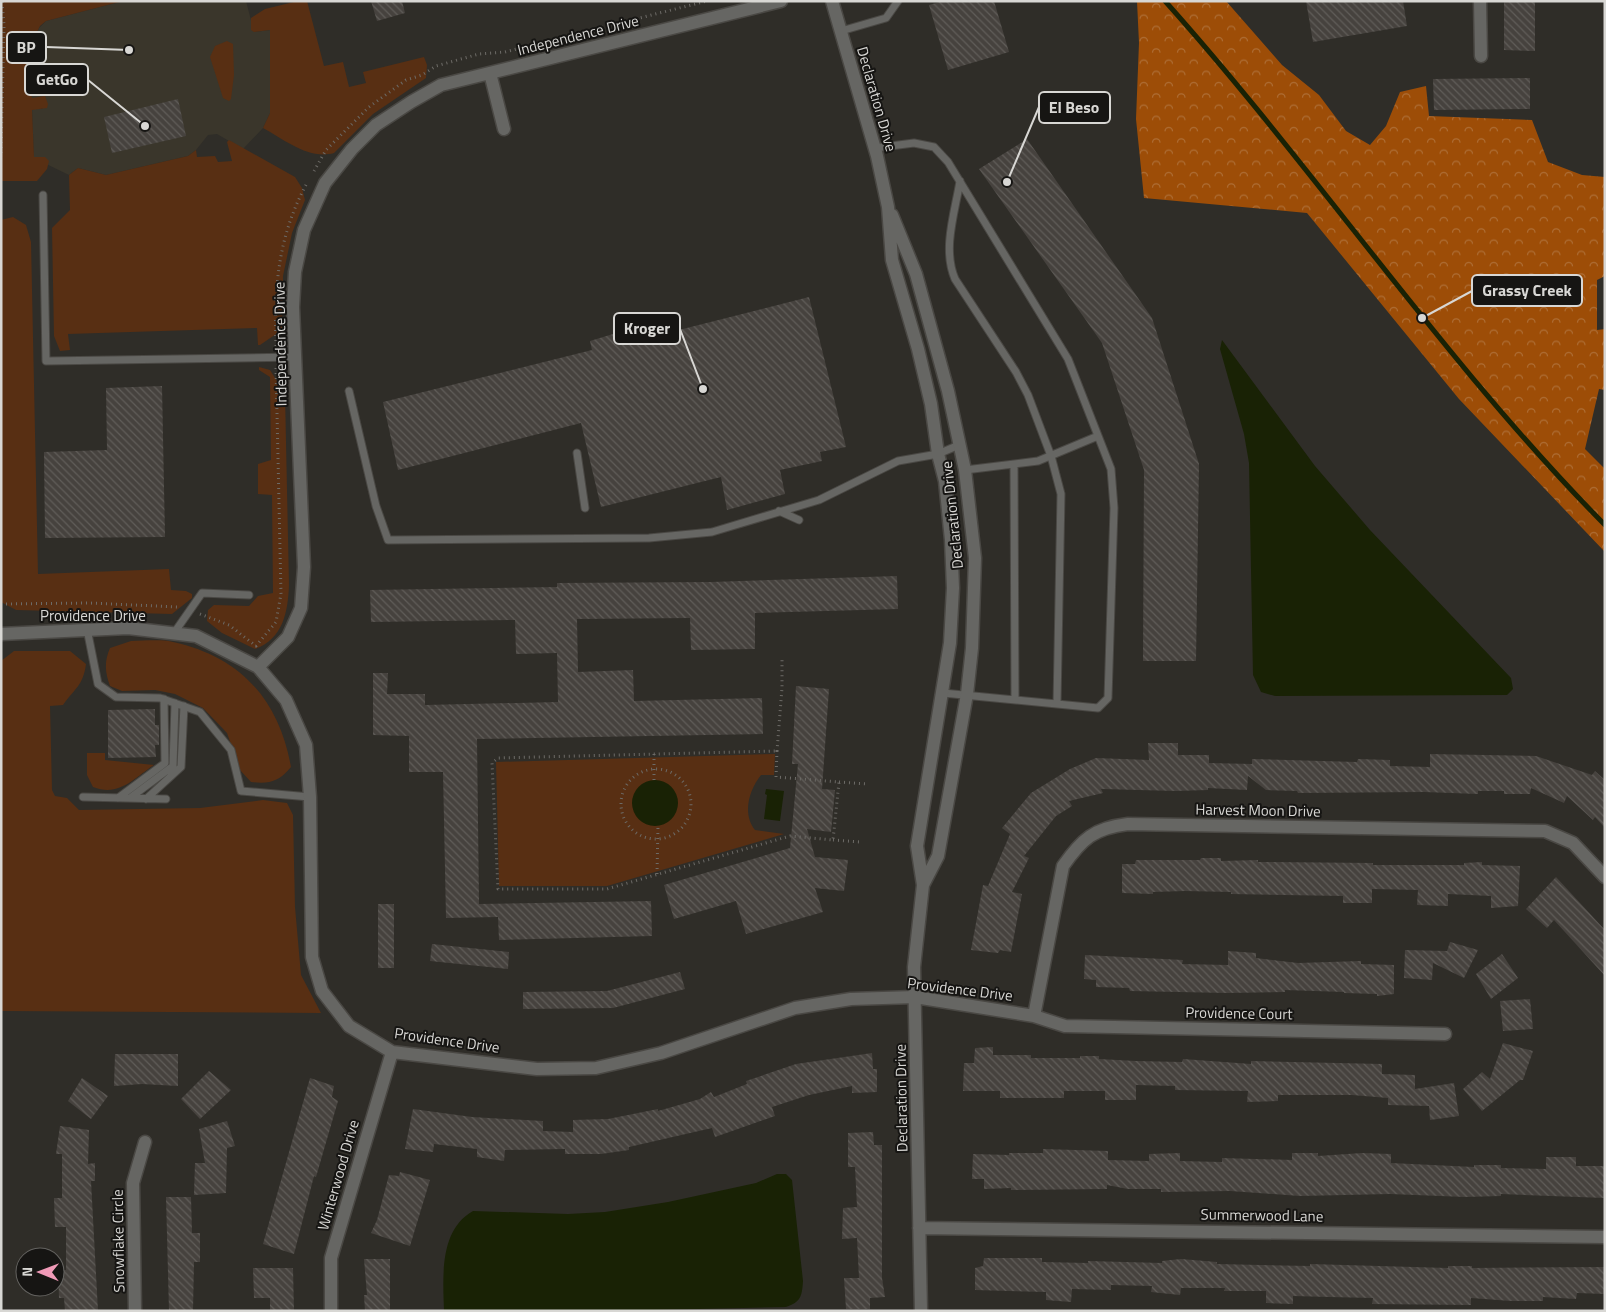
<svg xmlns="http://www.w3.org/2000/svg" width="1606" height="1312" font-family="'Titillium Web',sans-serif">
  <style>
    .built { fill: #3a362b }
    .green { fill: #582f13 }
    .forest { fill: url(#forest-crowns) }
    .water { fill: #192205 }
    .lines { fill: none; stroke-linecap: round; stroke-linejoin: round }
    .stream { stroke: #192205; stroke-width: 5 }
    .building { fill: url(#building-back-hatch) }
    .service-casing { stroke: #4a4844; stroke-width: 9 }
    .minor-casing { stroke: #4a4844; stroke-width: 15 }
    .path { stroke: #6d6b67; stroke-width: 3; stroke-dasharray: 1 4; stroke-linecap: butt }
    .service { stroke: #666663; stroke-width: 7 }
    .minor { stroke: #666663; stroke-width: 12 }
    .labels { text-anchor: middle; dominant-baseline: central; stroke-width: 4; stroke-linejoin: round; paint-order: stroke }
    .street-label { font-size: 15px; fill: #d8d7d4; stroke: #161513 }
    .leader { fill: none; stroke: #d8d7d4; stroke-width: 2 }
    .callout-dot { fill: #d8d7d4; stroke: #161513; stroke-width: 2 }
    .callout { fill: #161513; stroke: #d8d7d4; stroke-width: 2 }
    .callout-label { font-size: 16px; text-anchor: middle; font-weight: bold; fill: #d8d7d4 }
  </style>
  <defs>
    <pattern id="forest-crowns" width="20" height="18" patternUnits="userSpaceOnUse" patternTransform="scale(1.25)"><rect width="20" height="18" fill="#9d4d07"/><path d="M2 6a3 3 0 1 1 6 0M12 15a3 3 0 1 1 6 0" fill="none" stroke="#ae6e36"/></pattern>
    <pattern id="building-back-hatch" width="6" height="6" patternUnits="userSpaceOnUse" patternTransform="scale(1.25)"><rect width="6" height="6" fill="#46423e"/><path d="M-1 5l2 2M0 0l6 6M5-1l2 2" fill="none" stroke="#605d59"/></pattern>
  </defs>
  <rect width="100%" height="100%" fill="#2f2d28"/>
  <path class="built" d="M123,1H246L254,32L270,30V113L263,128L243,149L217,134L208,135L196,150L188,156L106,175L78,168L69,175L34,158L32,109H43L30,98L28,83L42,80L36,34L39,28L46,21Z"/>
  <path class="green" d="M1,1H123L46,21L40,26L36,34L42,80L28,83L32,98L45,96L48,104L47,108L32,110L34,157H45L49,161L47,169L37,181H1Z
    M298,1H307L324,66L343,62L349,87L366,83L363,72L424,57L427,65L426,78L373,114L334,153C309,160 285,140 263,128L270,113V30L254,32L251,30V18L265,9Z
    M227,41L233,44L234,75L231,99L229,101L223,98L210,57L215,46Z
    M229,140L295,177L302,188L305,200L292,233L283,276L282,330L260,345H258L257,328L68,334L70,350L60,351L54,336L52,228L70,210L69,175L78,168L106,175L188,156L196,150L197,157L215,156L218,162L232,161L227,142Z
    M13,217L26,225L31,242L38,574L169,569L171,590L186,591L192,594V598L172,614L16,610L1,602V220Z
    M259,367L270,370L285,394L289,585C288,612 283,639 255,649L222,633L207,621L208,610L214,605L249,606L258,596L273,593L272,495L258,494V464L271,460L270,377L259,370Z
    M131,641C144,641 160,639 173,642C241,657 279,700 291,767C279,782 269,784 251,782L240,770L227,733L203,708L175,694L155,690L122,691L110,686C105,672 104,662 110,648Z
    M14,651H70L86,664C83,686 75,688 63,705L50,706L52,790L55,796L67,798L79,810L200,808L263,800L287,803L293,815L295,907L301,975L321,1013L1,1011V661Z
    M87,753H105V760L154,765C133,779 119,797 93,787L87,775Z
    M775,754L774,775H761C749,790 742,814 755,830L784,834L607,886H499L496,762Z"/>
  <path class="forest" d="M1137,1H1226L1282,65L1319,95L1346,131L1370,145L1386,126L1400,92L1426,86L1429,116L1532,120L1548,162L1582,175L1605,177V276L1597,280V330L1605,329V390L1599,389L1585,449L1605,469V552L1459,399L1307,213L1144,198L1136,119L1139,43Z"/>
  <path class="water" d="M1222,340L1315,466L1370,530L1511,678L1513,689L1507,695L1275,696L1261,692L1253,675L1249,463L1244,434L1220,349Z
    M632 803a23 23 0 1 1 46 0a23 23 0 1 1-46 0Z
    M766,789L784,791L780,821L764,819L767,795L765,794Z
    M777,1174H786L792,1180L803,1281C802,1296 801,1302 786,1307L609,1311H444C443,1277 439,1230 473,1211L568,1214L605,1212L668,1202L756,1183Z"/>
  <g class="lines">
    <path class="stream" d="M1165,1C1317,171 1444,362 1605,525"/>
  </g>
  <path class="building" d="M371,1H402L405,13L377,21Z
    M943,1H994L1009,52L948,70L929,5Z
    M1306,1H1403L1407,26L1313,42Z
    M1504,1H1535V51L1504,50Z
    M1530,78V109L1434,110L1433,79Z
    M178,99L186,136L112,153L104,117Z
    M1027,139L1152,318L1199,464L1196,661H1143L1144,470L1102,343L979,169Z
    M809,297L846,447L820,452L822,461L780,470L785,494L727,510L721,477L601,507L581,423L398,470L383,402L592,350L590,341L659,320L663,334Z
    M162,386L165,537L45,538L44,452L107,450L106,388Z
    M897,576L898,609L755,613V649L691,650L690,618L577,619L578,672L633,670L634,701L762,698L763,734L477,739L479,904L651,901L652,936L499,940L498,917L446,918L443,772H409V736L373,735V673H388L387,694H425V705L558,702L557,653L516,654L515,620L371,622L370,590L557,587V583L711,582Z
    M796,686L829,689L822,789L835,790L831,832L807,829L815,857L848,860L844,891L815,888L823,912L746,934L736,901L674,919L664,885L790,848L798,764H792Z
    M155,709V725H159V745H155L156,757L108,758V710Z
    M1148,743H1178V755H1209V763L1252,764V759L1357,762L1358,759L1390,760V766L1430,767V754L1536,756L1592,775L1595,771L1605,780V828L1595,817L1593,820L1567,796L1564,803L1531,788L1530,794H1504V791H1478V794L1424,792L1298,793L1297,791L1266,790L1248,776L1247,790L1208,788V790L1176,791L1101,789L1103,793L1069,801L1072,806L1056,816L1024,856L1029,858L1012,892L1022,894L1011,952L1000,950L998,953L971,950L983,885L988,886L1010,834L1002,828L1031,793L1070,769L1096,758L1149,760Z
    M1201,858H1221V861L1258,860V862L1373,863V865H1464V863L1482,862V865L1520,866L1518,906L1491,908V896L1448,894V906L1417,905L1418,890L1372,889V903H1343V896L1231,894V892L1185,891L1153,892V894L1122,893V864H1135L1136,860H1200Z
    M1556,877L1605,930V976L1554,920L1547,928L1526,909Z
    M378,904H394V968H378Z
    M1450,942L1478,950L1464,978L1433,963L1432,980L1404,978L1405,950L1447,951Z
    M432,944L509,952L508,969L430,961Z
    M1228,951L1256,953V958L1298,963L1361,961V964L1394,965V994L1377,996V994L1344,993V992L1285,990V992L1227,993L1130,991L1129,988L1096,987V980L1084,979L1085,955L1183,960L1182,964L1228,965Z
    M1502,954L1518,978L1491,999L1476,974Z
    M680,972L685,989L613,1008L523,1009V992L607,991Z
    M1530,999L1533,1029L1503,1031L1500,1001Z
    M1503,1043L1533,1051L1523,1080H1520L1482,1111L1463,1089L1482,1072L1490,1079Z
    M993,1047V1055H1031V1058H1080V1056H1099V1059L1136,1061L1182,1062L1183,1059L1251,1064V1061L1382,1064V1074L1415,1075V1089L1454,1083L1459,1116L1430,1120L1429,1106L1388,1105V1098L1352,1095H1278V1101L1247,1102L1248,1091L1175,1090V1086L1136,1085V1100H1105V1091H1064V1098H1000V1091H963L964,1063H974L975,1048Z
    M872,1053L873,1069H877V1092L852,1093V1086L809,1095L772,1107L775,1116L715,1137L712,1128L629,1147V1150L601,1154H565V1149L505,1150L504,1161L477,1157V1149L434,1144L433,1152L405,1149L413,1109L472,1117L543,1121V1131L573,1132V1120L608,1119L658,1109V1111L700,1099L711,1092L714,1097L747,1084L746,1081L796,1064Z
    M115,1054H178V1086L142,1084L114,1086Z
    M209,1071L231,1090L200,1119L181,1099Z
    M82,1078L108,1096L91,1119L68,1101Z
    M310,1078L334,1086L332,1097L338,1101L316,1177L314,1176L294,1254L263,1244Z
    M227,1121L235,1146L227,1148L226,1193L194,1195L195,1163H205L199,1129Z
    M60,1126L89,1130L88,1164L95,1163V1181H91L98,1311H65L64,1298H59L58,1270H66V1227H55L54,1198H62V1154H56Z
    M873,1132L874,1145H882V1278L885,1297L870,1298V1309H846L844,1278H859L857,1238L842,1239L843,1208L857,1207L855,1167H848V1133Z
    M1043,1149L1108,1151V1160L1149,1161V1154L1180,1153V1161L1222,1162V1158L1292,1160V1153H1318V1156L1362,1153L1391,1154V1163L1474,1167V1165H1501V1168L1546,1169V1157H1576V1166H1605V1198L1501,1194V1196L1465,1197L1390,1194L1300,1196L1230,1191L1161,1192V1189H1128L1107,1185V1189L1011,1190V1188L984,1189V1179H972L973,1154L1009,1155V1153H1043Z
    M400,1172L430,1180L410,1246L371,1233L377,1220L389,1175L399,1176Z
    M166,1197H191L192,1233H200V1262H194L193,1311H169Z
    M984,1258H1042V1262L1088,1263V1261L1162,1263V1261L1181,1259L1217,1262V1264L1310,1266V1264L1448,1268V1266H1472V1268L1605,1267V1294L1577,1293L1576,1299L1543,1297V1301H1511L1471,1298V1305L1372,1304L1373,1298L1329,1297L1293,1296V1304L1266,1303V1291H1224L1225,1288H1181L1180,1295L1151,1292L1152,1286L1111,1285V1290L1072,1289L1071,1302L1046,1300V1292L975,1290V1268L983,1266Z
    M364,1259H390V1311H365L364,1295H367Z
    M253,1268H293L294,1311H270V1298H254Z"/>
  <g class="lines">
    <defs>
      <path id="service" d="M841,31L886,18L898,1
        M875,148L914,143L934,147L948,162L1068,359L1111,469L1114,508L1108,698L1098,708L943,693
        M960,181C955,212 942,249 955,279L1016,372L1028,395L1051,456L1061,494L1057,704
        M43,195L46,361L296,357
        M349,391L376,506L388,540L649,538L712,532L819,500L898,461L938,454L959,445
        M577,453L585,508
        M1014,464L1015,699
        M965,470L1038,461L1098,436
        M779,511L799,520
        M87,629L98,684L116,697L160,698L200,712L231,750L241,791L310,797
        M174,633L202,593L249,595
        M83,797L166,799
        M118,798L165,763L164,699
        M130,798L173,766L175,703
        M146,799L181,767L184,706"/>
      <path id="minor" d="M832,1L877,156L888,207L892,260L918,349L931,404L938,454L945,481L951,540L953,588L950,643L917,846L923,885L914,967L921,1311
        M1480,1L1481,56
        M490,73L504,129
        M892,215L916,274L948,391L965,470L975,558L972,648L967,694L938,856L923,885
        M1,634L128,628L196,636L258,667L286,700L306,745L310,797L312,957L322,991L349,1026L392,1052L537,1069L596,1068L661,1053L795,1008L851,999L915,997L1034,1016L1065,1026L1445,1034
        M258,667L288,637L301,608L304,567L293,307L295,272L304,230L325,183L352,149L376,125L411,102L441,85L781,1
        M1034,1016L1063,866C1082,839 1094,828 1128,824L1545,831L1573,843L1605,877
        M919,1228L1605,1237
        M135,1311L133,1183L145,1142
        M331,1311V1258L392,1052"/>
    </defs>
    <use href="#service" class="service-casing"/>
    <use href="#minor" class="minor-casing"/>
    <path class="path" d="M1,153L4,25L2,1
      M314,171L326,150L369,107L406,80L422,75L436,66L479,54L505,52L707,1
      M276,346C274,287 278,236 307,183
      M1,604L89,603L178,607
      M200,614L229,625L256,646L276,622L281,594L276,367
      M777,751L776,777L839,782L833,840L790,836L607,889H498L492,763L498,758Z
      M777,751L782,688V658
      M654,754V780
      M621 804a35 35 0 1 1 70 0a35 35 0 1 1-70 0Z
      M839,782L867,784
      M833,840L860,842
      M657,874L658,826"/>
    <use href="#service" class="service"/>
    <use href="#minor" class="minor"/>
  </g>
  <g class="labels">
    <g class="street-label">
      <text transform="translate(578 35) rotate(-14)">Independence Drive</text>
      <text transform="translate(877 99) rotate(74)">Declaration Drive</text>
      <text transform="translate(280 344) rotate(-91)">Independence Drive</text>
      <text transform="translate(952 515) rotate(-96)">Declaration Drive</text>
      <text x="93" y="615">Providence Drive</text>
      <text transform="translate(1258 810) rotate(1)">Harvest Moon Drive</text>
      <text transform="translate(960 989) rotate(7)">Providence Drive</text>
      <text transform="translate(1239 1013) rotate(1)">Providence Court</text>
      <text transform="translate(447 1040) rotate(8)">Providence Drive</text>
      <text transform="translate(901 1098) rotate(-91)">Declaration Drive</text>
      <text transform="translate(338 1175) rotate(-74)">Winterwood Drive</text>
      <text transform="translate(1262 1215) rotate(1)">Summerwood Lane</text>
      <text transform="translate(118 1241) rotate(-91)">Snowflake Circle</text>
    </g>
  </g>
  <path class="leader" d="M129 50L46 47M145 126L88 80M1007 182L1039 107M1422 318L1472 291M703 389L680 329"/>
  <g class="callout-dot">
    <circle cx="129" cy="50" r="5"/>
    <circle cx="145" cy="126" r="5"/>
    <circle cx="1007" cy="182" r="5"/>
    <circle cx="1422" cy="318" r="5"/>
    <circle cx="703" cy="389" r="5"/>
  </g>
  <g class="callout">
    <rect x="7" y="32" width="39" height="31" rx="5"/>
    <rect x="25" y="64" width="63" height="31" rx="5"/>
    <rect x="1039" y="92" width="71" height="31" rx="5"/>
    <rect x="1472" y="275" width="110" height="31" rx="5"/>
    <rect x="614" y="313" width="66" height="31" rx="5"/>
  </g>
  <g class="callout-label">
    <text x="26" y="53">BP</text>
    <text x="57" y="85">GetGo</text>
    <text x="1074" y="113">El Beso</text>
    <text x="1527" y="296">Grassy Creek</text>
    <text x="647" y="334">Kroger</text>
  </g>
  <rect width="1606" height="1312" fill="none" stroke="#d8d7d4" stroke-width="5"/>
  <g transform="translate(40 1272) rotate(271)"><circle r="24" fill="#161513" stroke="#646360"/>
  <path d="M0-4L9 19L0 12L-9 19Z" fill="#f09ab7"/>
  <text y="-8" font-size="14" font-weight="bold" text-anchor="middle" fill="#d8d7d4">N</text>
  </g>
</svg>
